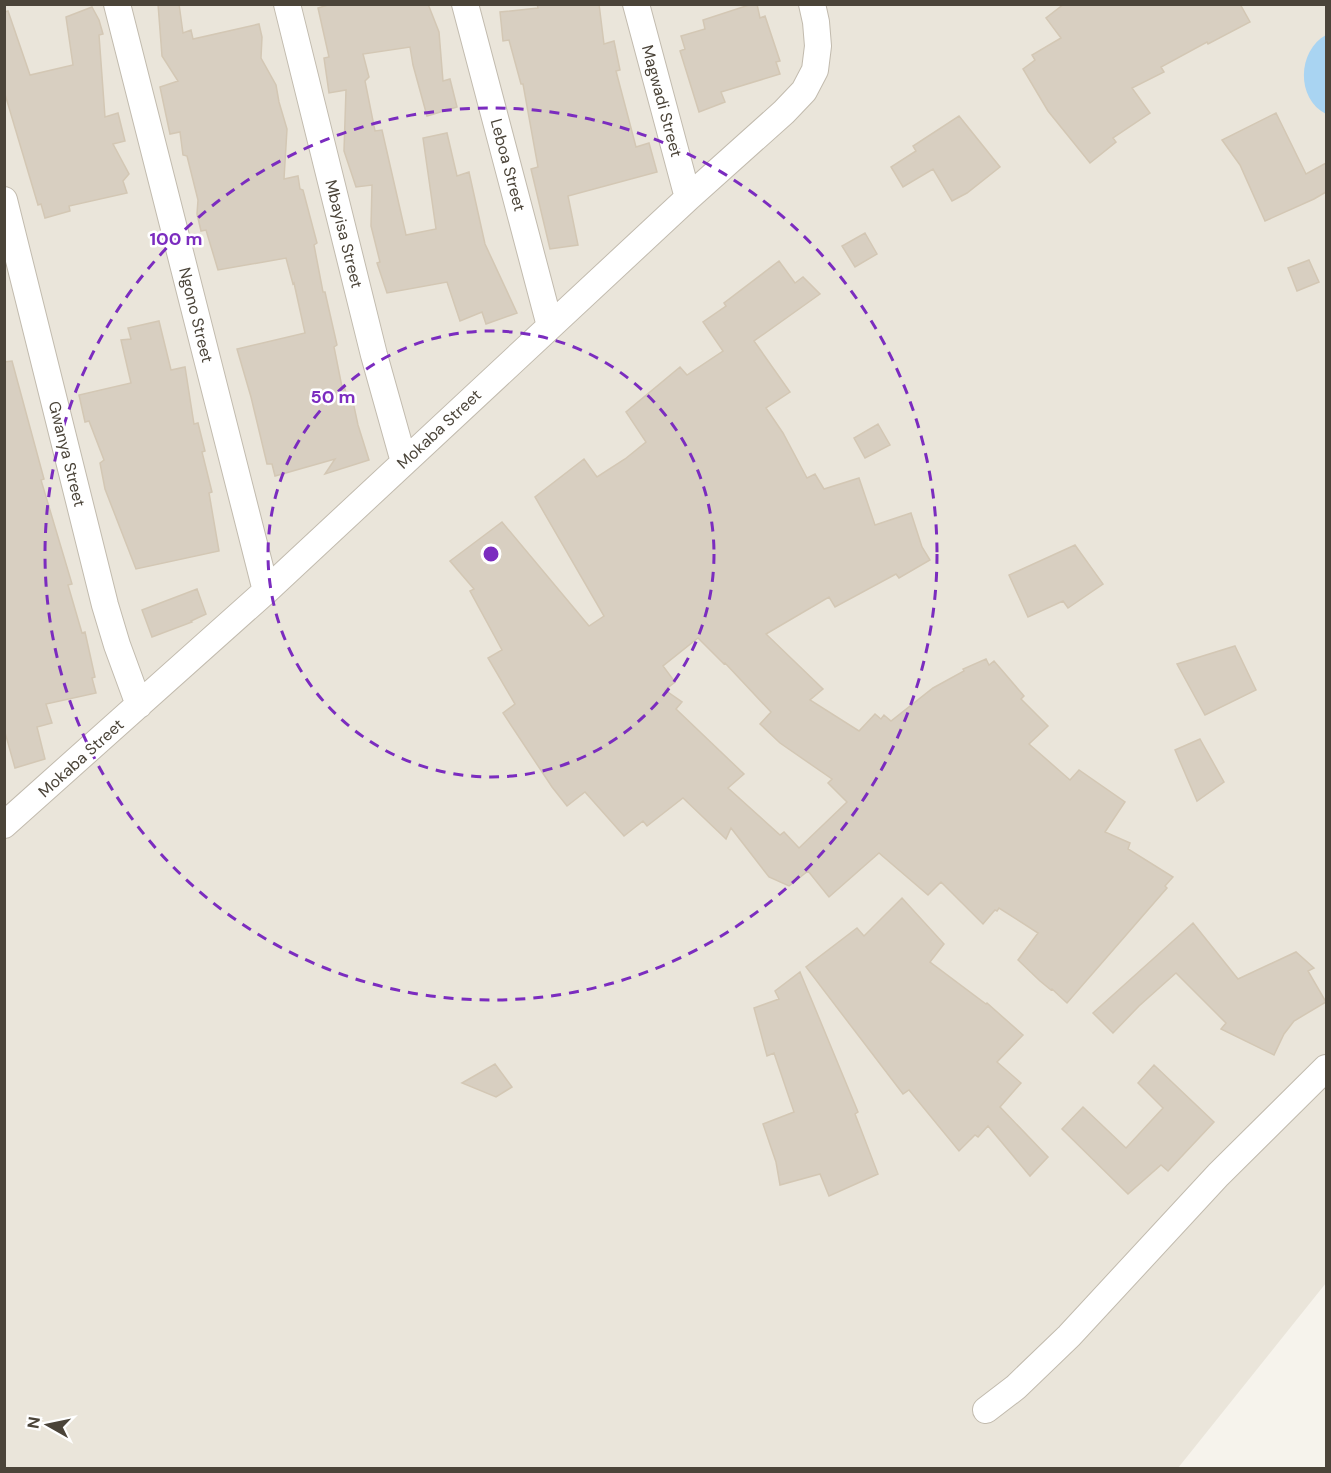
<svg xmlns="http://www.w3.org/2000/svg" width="1331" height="1473" font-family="'DM Sans',sans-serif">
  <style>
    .residential { fill: #eae5da }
    .water { fill: #a9d4f2 }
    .building { fill: #d8cfc1; stroke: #d3c7b4; stroke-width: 1.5; fill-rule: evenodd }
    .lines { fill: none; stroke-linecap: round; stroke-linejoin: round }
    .street-casing { stroke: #c2bbae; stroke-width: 28 }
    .street { stroke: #fff; stroke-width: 26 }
    .ring { fill: none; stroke: #7b2cbf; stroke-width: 3; stroke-dasharray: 10 8 }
    .labels { text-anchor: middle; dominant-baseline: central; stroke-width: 5; stroke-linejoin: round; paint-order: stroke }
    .street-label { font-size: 16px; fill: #4b4439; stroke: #fff }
    .centre { fill: #7b2cbf; stroke: #fff; stroke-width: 3 }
    .ring-label { font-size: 18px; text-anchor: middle; font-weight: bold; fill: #7b2cbf; stroke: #fff; stroke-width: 5; stroke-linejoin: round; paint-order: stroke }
  </style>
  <rect width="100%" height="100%" fill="#f6f3ec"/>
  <path class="residential" d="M5,5H1326V1283L1178,1468H5Z"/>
  <path class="water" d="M1326,35V114C1296,99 1297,51 1326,35Z"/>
  <path class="building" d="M158,4H179L183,33L191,30L193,39L259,24L262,37L261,58L276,85L279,102L287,129L284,179L298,176L300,189L303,190L317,243L314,245L323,292H325L337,345L334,347L342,387L344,386L348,399L352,397L358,425L369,460L325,474L335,459L275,476L272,464H267L251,397L237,349L305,333L294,283L293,284L286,258L218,270L206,230L201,231L197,214L198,200L187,156L183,155L180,132L170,134L160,87L178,81L162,56Z
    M331,4H428L439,32L443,81L450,79L457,107L427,116L413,65L410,47L363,54L369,77L365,81L375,131L382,130L406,235L436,229L423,138L447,133L457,176L469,172L485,244L517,313L486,324L482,312L460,321L447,282L387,293L377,263L380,262L371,226L372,185L356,187L344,151L346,90L329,93L324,58L329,57L318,8Z
    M537,4H599L604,44L614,41L620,70L616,71L636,147L649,143L657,172L568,196L578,245L550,249L531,169L538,167L523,84H521L509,40L503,41L500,12L538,8Z
    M752,4H757L760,18L765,16L780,61L776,62L780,74L721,92L725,102L699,112L680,51L685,49L681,36L705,29L703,20Z
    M1064,4H1240L1250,22L1208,44L1207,42L1161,67L1164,72L1132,88L1150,113L1113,138L1116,142L1090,163L1048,111L1023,69L1035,60L1032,55L1061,38L1046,18Z
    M92,7L99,20L103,34L99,35L105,117L118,113L125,141L113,144L129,174L123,181L127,193L69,206L70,211L45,218L41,204L38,205L4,91V12L8,11L30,75L73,65L66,17Z
    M1276,113L1306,174L1326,163V192L1314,199L1265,221L1240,165L1222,140Z
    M959,116L1000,167L967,193L952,201L933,169L903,187L891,167L916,151L913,146Z
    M865,233L877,254L855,267L842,246Z
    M1309,260L1319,282L1297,291L1288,268Z
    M779,261L795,283L803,277L820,294L754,341L790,392L766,408L783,433L807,478L815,474L824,489L859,478L875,525L911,513L922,547L930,560L899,578L896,574L835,607L829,597L766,634L823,689L810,700L859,731L875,714L881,719L884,715L891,721L933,688L964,671L963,669L986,659L989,665L994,661L1024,696L1021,699L1048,726L1029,744L1070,780L1079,770L1125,802L1105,832L1130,843L1128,849L1173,877L1165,886L1167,888L1067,1003L1052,989L1051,990L1040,981L1018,960L1038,933L999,908L997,911L995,910L983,924L941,882L928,895L879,853L829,897L808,871L789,886L769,877L731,828L726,839L683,798L647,826L643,821L624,836L585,792L567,806L552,787L503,713L515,704L488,658L502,650L470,591L474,589L450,561L502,522L589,626L604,616L535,497L584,459L597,477L625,459L646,442L626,412L680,367L687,375L723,351L703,322L726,306L724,303ZM698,638L724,664L725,663L771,712L760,724L780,743L832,779L828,783L847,802L799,848L784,832L780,835L728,788L744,774L676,709L682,702L665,690L675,682L663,666Z
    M159,321L171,370L185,367L194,424L198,423L205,451L202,452L212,492L209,493L219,551L136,569L105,489L100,463L104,460L89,421L85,422L79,395L131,383L121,340L131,339L128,328Z
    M12,361L44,479L41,480L72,584L68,585L82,633L85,632L95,677L92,678L96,693L46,704L52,723L37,727L45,759L15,768L4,729V362Z
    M878,424L890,445L865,458L854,438Z
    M1075,545L1103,584L1068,608L1063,601L1028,617L1009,575Z
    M197,589L206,614L191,621L192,622L152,637L142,610Z
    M1235,646L1256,690L1205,715L1177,664Z
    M1200,739L1224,782L1197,801L1175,750Z
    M902,898L944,944L930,962L986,1004L987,1003L1023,1035L997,1062L1021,1083L1000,1107L1048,1157L1030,1176L988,1126L978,1137L975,1135L959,1151L909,1090L903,1094L806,967L857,928L864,936Z
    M1193,923L1238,979L1296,952L1314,968L1308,971L1326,1002L1294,1021L1284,1034L1274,1055L1221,1029L1226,1023L1176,973L1139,1006L1113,1033L1093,1013Z
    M800,972L858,1112L855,1114L878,1174L829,1196L820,1174L780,1185L776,1162L763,1124L794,1112L774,1053L767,1056L754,1008L779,999L775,991Z
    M495,1064L512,1087L496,1097L462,1083Z
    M1154,1065L1214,1122L1168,1171L1161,1165L1128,1194L1062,1129L1083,1107L1126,1148L1163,1108L1138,1083Z"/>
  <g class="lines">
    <defs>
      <path id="street" d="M117,4L266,591
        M287,4L374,355L404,462
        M465,4L550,326
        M636,4L688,198
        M4,200L105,605L117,645L139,705
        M4,825L266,591L688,198L784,112L804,91L815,70L818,46L816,22L812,4
        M986,1410L1016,1387L1069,1336L1218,1175L1326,1068"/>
    </defs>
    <use href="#street" class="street-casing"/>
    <use href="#street" class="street"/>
  </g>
  <g class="ring">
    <circle cx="491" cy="554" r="223"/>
    <circle cx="491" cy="554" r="446"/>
  </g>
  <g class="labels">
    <g class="street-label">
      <text transform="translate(662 101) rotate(75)">Magwadi Street</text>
      <text transform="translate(508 165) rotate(75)">Leboa Street</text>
      <text transform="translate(344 234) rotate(76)">Mbayisa Street</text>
      <text transform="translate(196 315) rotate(76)">Ngono Street</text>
      <text transform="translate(439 429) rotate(-43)">Mokaba Street</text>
      <text transform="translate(67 454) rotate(76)">Gwanya Street</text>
      <text transform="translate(81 758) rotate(-42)">Mokaba Street</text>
    </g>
  </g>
  <circle cx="491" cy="554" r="9" class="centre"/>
  <g class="ring-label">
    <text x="176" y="245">100 m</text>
    <text x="333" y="403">50 m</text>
  </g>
  <rect width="1331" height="1473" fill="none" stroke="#4b4439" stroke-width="12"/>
  <g transform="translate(48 1425) rotate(279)" stroke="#ffffff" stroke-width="4.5" paint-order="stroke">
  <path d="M0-4.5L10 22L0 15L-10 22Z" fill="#4b4439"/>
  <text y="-9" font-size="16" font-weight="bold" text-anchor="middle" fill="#4b4439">N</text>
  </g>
</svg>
